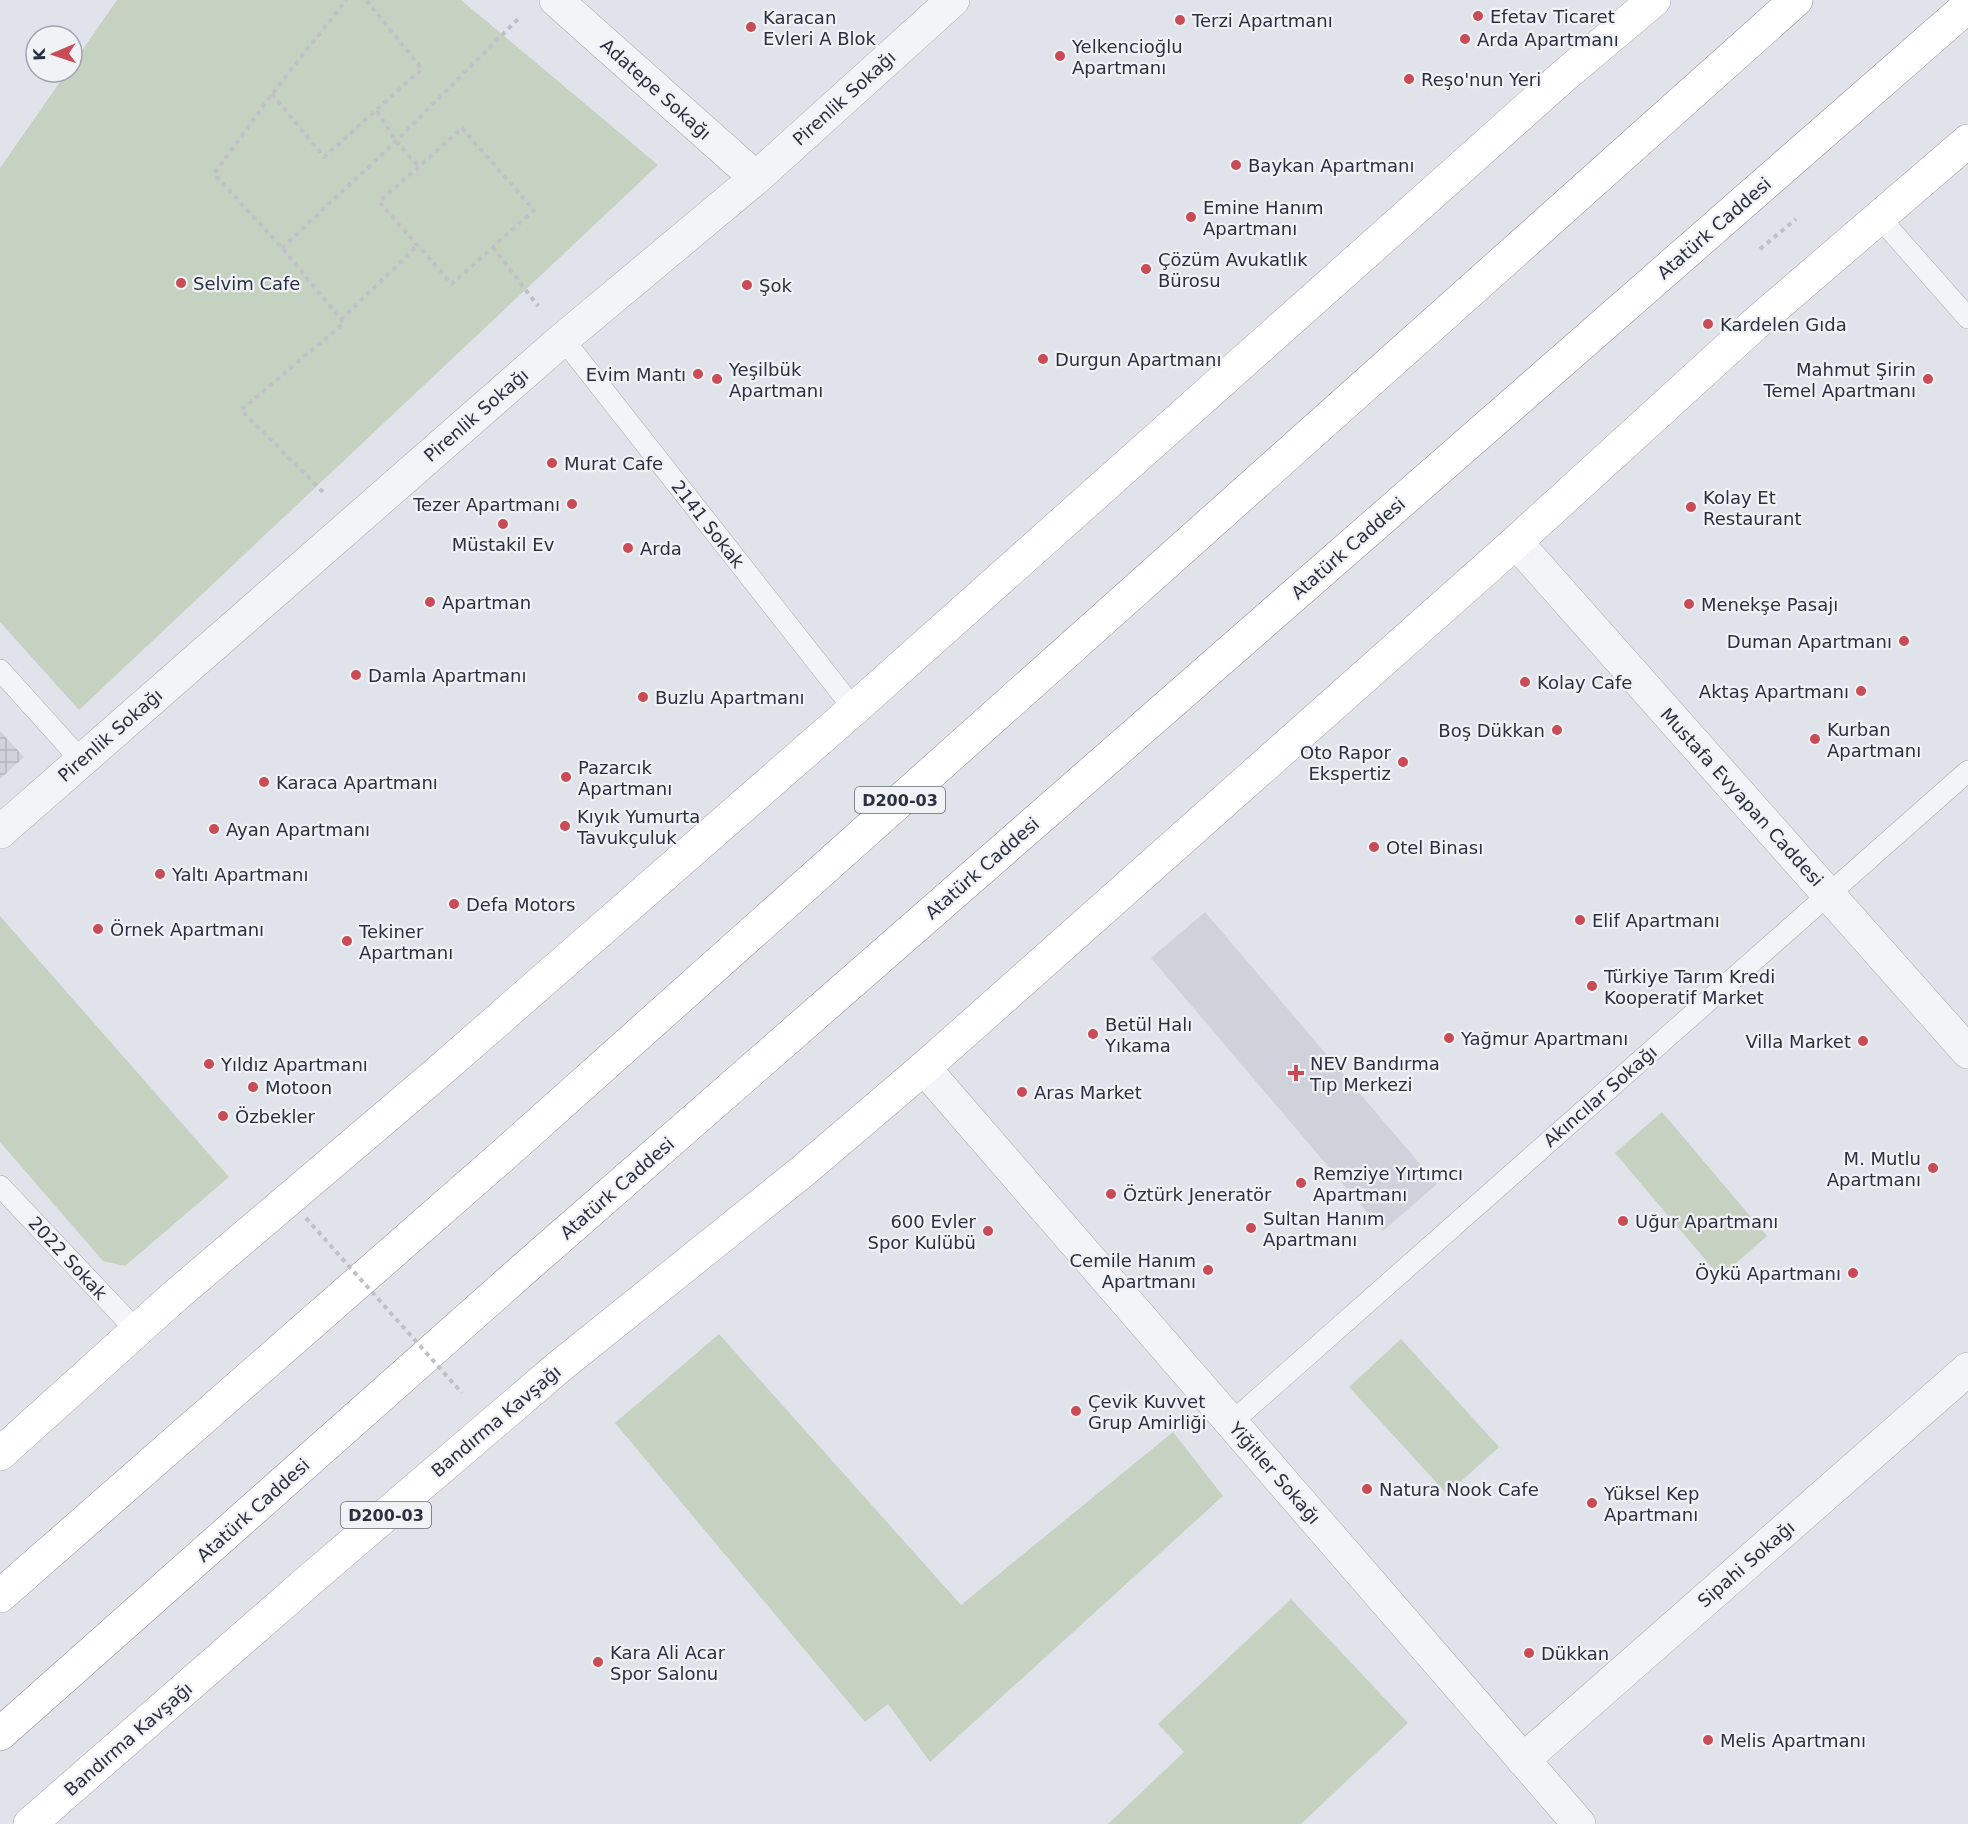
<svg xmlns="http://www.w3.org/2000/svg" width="1968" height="1824" font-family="'DejaVu Sans',sans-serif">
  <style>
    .built { fill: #cfd2da }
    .industrial { fill: url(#industrial-grid) }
    .green { fill: #c5d2c2 }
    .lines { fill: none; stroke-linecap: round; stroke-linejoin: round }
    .service-casing { stroke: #a6aab3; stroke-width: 22 }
    .minor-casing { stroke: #a6aab3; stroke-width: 34 }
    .primary-casing { stroke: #a0a7b4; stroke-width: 34 }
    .trunk-casing { stroke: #888f9e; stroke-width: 34 }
    .path { stroke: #bfc1c7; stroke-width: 4; stroke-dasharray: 4.5 4.5; stroke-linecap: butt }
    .service { stroke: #f3f4f7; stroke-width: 21 }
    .minor { stroke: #f3f4f7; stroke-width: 33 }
    .primary { stroke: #fff; stroke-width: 33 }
    .trunk { stroke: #fff; stroke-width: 33 }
    .path-bridge { stroke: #bfc1c7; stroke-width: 4; stroke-dasharray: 4.5 4.5; stroke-linecap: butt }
    .poi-dot { fill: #c84b55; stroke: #f0f2f6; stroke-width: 2 }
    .labels { text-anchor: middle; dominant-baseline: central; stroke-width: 4.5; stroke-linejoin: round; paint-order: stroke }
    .shield { fill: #f0f2f6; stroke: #656a76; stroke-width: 1.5 }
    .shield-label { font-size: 16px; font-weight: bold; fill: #2a303f }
    .poi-label { font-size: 18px; fill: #2a303f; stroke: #f0f2f6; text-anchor: start }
    .street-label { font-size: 18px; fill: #2a303f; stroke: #f0f2f6 }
  </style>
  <defs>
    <pattern id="industrial-grid" width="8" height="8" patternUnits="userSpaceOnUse" patternTransform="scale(1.5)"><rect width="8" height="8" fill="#cfd2da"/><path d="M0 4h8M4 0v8" fill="none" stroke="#b2b5bc"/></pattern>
  </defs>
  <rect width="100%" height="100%" fill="#e0e3e9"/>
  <path class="built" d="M1205,912L1437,1184L1383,1231L1151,958Z"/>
  <path class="industrial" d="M0,731L24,757L0,779Z"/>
  <path class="green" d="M117,0H461L658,165L79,710L0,622V168L67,72H72V65Z
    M0,916L229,1177L125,1266L103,1261L0,1142Z
    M1662,1112L1767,1236L1720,1277L1615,1153Z
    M719,1334L961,1605L1173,1432L1223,1496L930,1762L888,1704L865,1722L615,1423Z
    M1401,1339L1499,1447L1447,1494L1349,1387Z
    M1291,1599L1408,1723L1301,1824H1108L1184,1752L1158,1724Z"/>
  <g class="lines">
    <defs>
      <path id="service" d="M1879,217L1968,318
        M563,339L854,709
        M0,670L81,760
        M0,1186L137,1331
        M1232,1422L1968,771"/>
      <path id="minor" d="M556,0L756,178
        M1516,542L1968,1052
        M0,832L563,339L756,178L953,0
        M924,1068L1579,1824
        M1523,1760L1968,1369"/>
      <path id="primary" d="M0,1454L175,1296L435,1075L854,709L1566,74L1654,0
        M30,1824L312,1578L560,1366L803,1171L924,1068L1516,542L1755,324L1968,141"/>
      <path id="trunk" d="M0,1596L508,1151L1796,0
        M0,1734L525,1268L1968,6"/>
    </defs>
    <use href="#service" class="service-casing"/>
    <use href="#minor" class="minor-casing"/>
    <use href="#primary" class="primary-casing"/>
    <use href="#trunk" class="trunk-casing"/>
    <path class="path" d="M272,94L324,157L422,69L366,0
      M377,111L396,141L419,167
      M462,128L534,210L452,284L379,202Z
      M493,247L538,306
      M282,248L396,141L519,18
      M1760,249L1796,219
      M341,320L418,245
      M323,492L241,410L344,323L282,248L214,174L272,94L346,0"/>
    <use href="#service" class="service"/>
    <use href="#minor" class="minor"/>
    <use href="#primary" class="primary"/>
    <use href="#trunk" class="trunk"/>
    <path class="path-bridge" d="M306,1218L462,1393"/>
  </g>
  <g class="poi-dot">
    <circle cx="1478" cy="16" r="6"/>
    <circle cx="1180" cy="20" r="6"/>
    <circle cx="751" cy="27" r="6"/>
    <circle cx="1465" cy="39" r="6"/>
    <circle cx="1060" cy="56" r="6"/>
    <circle cx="1409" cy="79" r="6"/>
    <circle cx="1236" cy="165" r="6"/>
    <circle cx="1191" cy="217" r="6"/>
    <circle cx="1146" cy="269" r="6"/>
    <circle cx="181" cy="283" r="6"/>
    <circle cx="747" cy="285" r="6"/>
    <circle cx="1708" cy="324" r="6"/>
    <circle cx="1043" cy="359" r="6"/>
    <circle cx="698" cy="374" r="6"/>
    <circle cx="717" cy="379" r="6"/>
    <circle cx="1928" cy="379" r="6"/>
    <circle cx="552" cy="463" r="6"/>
    <circle cx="572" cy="504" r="6"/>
    <circle cx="1691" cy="507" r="6"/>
    <circle cx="503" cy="524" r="6"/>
    <circle cx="628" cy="548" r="6"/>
    <circle cx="430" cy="602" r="6"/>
    <circle cx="1689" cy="604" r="6"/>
    <circle cx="1904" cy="641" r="6"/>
    <circle cx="356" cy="675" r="6"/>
    <circle cx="1525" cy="682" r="6"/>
    <circle cx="1861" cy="691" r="6"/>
    <circle cx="643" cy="697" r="6"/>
    <circle cx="1557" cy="730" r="6"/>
    <circle cx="1815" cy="739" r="6"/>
    <circle cx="1403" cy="762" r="6"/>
    <circle cx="566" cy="777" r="6"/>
    <circle cx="264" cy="782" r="6"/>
    <circle cx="565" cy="826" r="6"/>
    <circle cx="214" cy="829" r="6"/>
    <circle cx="1374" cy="847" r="6"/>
    <circle cx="160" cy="874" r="6"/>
    <circle cx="454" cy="904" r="6"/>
    <circle cx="1580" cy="920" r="6"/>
    <circle cx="98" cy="929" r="6"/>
    <circle cx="347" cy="941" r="6"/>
    <circle cx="1592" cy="986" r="6"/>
    <circle cx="1093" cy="1034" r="6"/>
    <circle cx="1449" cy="1038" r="6"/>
    <circle cx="1863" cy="1041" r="6"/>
    <circle cx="209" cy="1064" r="6"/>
    <path d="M1293 1064h6v6h6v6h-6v6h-6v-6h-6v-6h6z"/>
    <circle cx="253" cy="1087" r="6"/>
    <circle cx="1022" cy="1092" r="6"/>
    <circle cx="223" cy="1116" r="6"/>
    <circle cx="1933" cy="1168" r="6"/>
    <circle cx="1301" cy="1183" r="6"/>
    <circle cx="1111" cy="1194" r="6"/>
    <circle cx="1623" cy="1221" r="6"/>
    <circle cx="1251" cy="1228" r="6"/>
    <circle cx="988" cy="1231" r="6"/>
    <circle cx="1208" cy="1270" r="6"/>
    <circle cx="1853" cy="1273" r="6"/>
    <circle cx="1076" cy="1411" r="6"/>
    <circle cx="1367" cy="1489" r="6"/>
    <circle cx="1592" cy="1503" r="6"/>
    <circle cx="1529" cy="1653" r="6"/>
    <circle cx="598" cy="1662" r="6"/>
    <circle cx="1708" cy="1740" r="6"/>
  </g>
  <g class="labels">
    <g class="shield">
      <rect x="855" y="787" width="90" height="26" rx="4.5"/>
      <rect x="341" y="1502" width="90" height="26" rx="4.5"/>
    </g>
    <g class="shield-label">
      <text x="900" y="800">D200-03</text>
      <text x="386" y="1515">D200-03</text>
    </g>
    <g class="poi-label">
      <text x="1490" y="16">Efetav Ticaret</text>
      <text x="763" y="17">Karacan<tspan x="763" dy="21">Evleri A Blok</tspan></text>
      <text x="1192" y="20">Terzi Apartmanı</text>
      <text x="1477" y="39">Arda Apartmanı</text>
      <text x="1072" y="46">Yelkencioğlu<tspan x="1072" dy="21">Apartmanı</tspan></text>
      <text x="1421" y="79">Reşo'nun Yeri</text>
      <text x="1248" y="165">Baykan Apartmanı</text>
      <text x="1203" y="207">Emine Hanım<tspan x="1203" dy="21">Apartmanı</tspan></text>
      <text x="1158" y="259">Çözüm Avukatlık<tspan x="1158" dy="21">Bürosu</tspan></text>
      <text x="193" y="283">Selvim Cafe</text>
      <text x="759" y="285">Şok</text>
      <text x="1720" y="324">Kardelen Gıda</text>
      <text x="1055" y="359">Durgun Apartmanı</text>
      <text x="729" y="369">Yeşilbük<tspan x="729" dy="21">Apartmanı</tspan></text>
      <text x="1916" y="369" text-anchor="end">Mahmut Şirin<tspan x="1916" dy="21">Temel Apartmanı</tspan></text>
      <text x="686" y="374" text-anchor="end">Evim Mantı</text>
      <text x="564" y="463">Murat Cafe</text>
      <text x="1703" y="497">Kolay Et<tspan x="1703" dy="21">Restaurant</tspan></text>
      <text x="560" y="504" text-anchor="end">Tezer Apartmanı</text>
      <text x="503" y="544" text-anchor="middle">Müstakil Ev</text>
      <text x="640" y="548">Arda</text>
      <text x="442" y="602">Apartman</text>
      <text x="1701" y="604">Menekşe Pasajı</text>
      <text x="1892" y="641" text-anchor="end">Duman Apartmanı</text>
      <text x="368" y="675">Damla Apartmanı</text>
      <text x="1537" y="682">Kolay Cafe</text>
      <text x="1849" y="691" text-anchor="end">Aktaş Apartmanı</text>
      <text x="655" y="697">Buzlu Apartmanı</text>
      <text x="1827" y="729">Kurban<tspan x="1827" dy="21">Apartmanı</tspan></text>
      <text x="1545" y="730" text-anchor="end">Boş Dükkan</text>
      <text x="1391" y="752" text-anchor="end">Oto Rapor<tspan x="1391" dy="21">Ekspertiz</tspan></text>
      <text x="578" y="767">Pazarcık<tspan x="578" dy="21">Apartmanı</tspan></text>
      <text x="276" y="782">Karaca Apartmanı</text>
      <text x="577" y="816">Kıyık Yumurta<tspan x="577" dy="21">Tavukçuluk</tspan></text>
      <text x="226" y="829">Ayan Apartmanı</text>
      <text x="1386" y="847">Otel Binası</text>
      <text x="172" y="874">Yaltı Apartmanı</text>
      <text x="466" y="904">Defa Motors</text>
      <text x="1592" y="920">Elif Apartmanı</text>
      <text x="110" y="929">Örnek Apartmanı</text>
      <text x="359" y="931">Tekiner<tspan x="359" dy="21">Apartmanı</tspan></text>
      <text x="1604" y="976">Türkiye Tarım Kredi<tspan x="1604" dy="21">Kooperatif Market</tspan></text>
      <text x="1105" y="1024">Betül Halı<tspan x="1105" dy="21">Yıkama</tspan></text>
      <text x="1461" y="1038">Yağmur Apartmanı</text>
      <text x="1851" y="1041" text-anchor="end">Villa Market</text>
      <text x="1310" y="1063">NEV Bandırma<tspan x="1310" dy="21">Tıp Merkezi</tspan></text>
      <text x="221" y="1064">Yıldız Apartmanı</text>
      <text x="265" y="1087">Motoon</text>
      <text x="1034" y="1092">Aras Market</text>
      <text x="235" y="1116">Özbekler</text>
      <text x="1921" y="1158" text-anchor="end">M. Mutlu<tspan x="1921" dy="21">Apartmanı</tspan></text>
      <text x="1313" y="1173">Remziye Yırtımcı<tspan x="1313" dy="21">Apartmanı</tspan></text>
      <text x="1123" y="1194">Öztürk Jeneratör</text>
      <text x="1263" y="1218">Sultan Hanım<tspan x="1263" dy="21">Apartmanı</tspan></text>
      <text x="976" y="1221" text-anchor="end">600 Evler<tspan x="976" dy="21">Spor Kulübü</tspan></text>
      <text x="1635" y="1221">Uğur Apartmanı</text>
      <text x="1196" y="1260" text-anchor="end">Cemile Hanım<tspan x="1196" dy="21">Apartmanı</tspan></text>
      <text x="1841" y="1273" text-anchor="end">Öykü Apartmanı</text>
      <text x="1088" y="1401">Çevik Kuvvet<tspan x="1088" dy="21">Grup Amirliği</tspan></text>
      <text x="1379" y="1489">Natura Nook Cafe</text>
      <text x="1604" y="1493">Yüksel Kep<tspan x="1604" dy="21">Apartmanı</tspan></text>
      <text x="610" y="1652">Kara Ali Acar<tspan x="610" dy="21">Spor Salonu</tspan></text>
      <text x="1541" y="1653">Dükkan</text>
      <text x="1720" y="1740">Melis Apartmanı</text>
    </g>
    <g class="street-label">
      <text transform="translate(656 89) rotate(42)">Adatepe Sokağı</text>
      <text transform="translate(844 98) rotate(-42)">Pirenlik Sokağı</text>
      <text transform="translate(1714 228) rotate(-41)">Atatürk Caddesi</text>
      <text transform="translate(476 415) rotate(-41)">Pirenlik Sokağı</text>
      <text transform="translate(708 524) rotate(52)">2141 Sokak</text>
      <text transform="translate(1348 548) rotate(-41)">Atatürk Caddesi</text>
      <text transform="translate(110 735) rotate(-41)">Pirenlik Sokağı</text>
      <text transform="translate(1742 797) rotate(48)">Mustafa Evyapan Caddesi</text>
      <text transform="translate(982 868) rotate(-41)">Atatürk Caddesi</text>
      <text transform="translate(1600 1096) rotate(-41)">Akıncılar Sokağı</text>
      <text transform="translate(617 1188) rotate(-41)">Atatürk Caddesi</text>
      <text transform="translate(68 1258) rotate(47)">2022 Sokak</text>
      <text transform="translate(496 1421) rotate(-40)">Bandırma Kavşağı</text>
      <text transform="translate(1275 1473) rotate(49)">Yiğitler Sokağı</text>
      <text transform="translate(253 1510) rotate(-42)">Atatürk Caddesi</text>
      <text transform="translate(1746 1564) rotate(-41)">Sipahi Sokağı</text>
      <text transform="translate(128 1739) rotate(-41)">Bandırma Kavşağı</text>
    </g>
  </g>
  <g transform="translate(54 54) rotate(268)"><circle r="28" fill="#f0f2f6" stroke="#a1a4ad" stroke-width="1.5"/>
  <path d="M0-4.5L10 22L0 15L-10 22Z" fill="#c84b55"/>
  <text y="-9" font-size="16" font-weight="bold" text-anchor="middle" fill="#2a303f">K</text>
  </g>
</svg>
